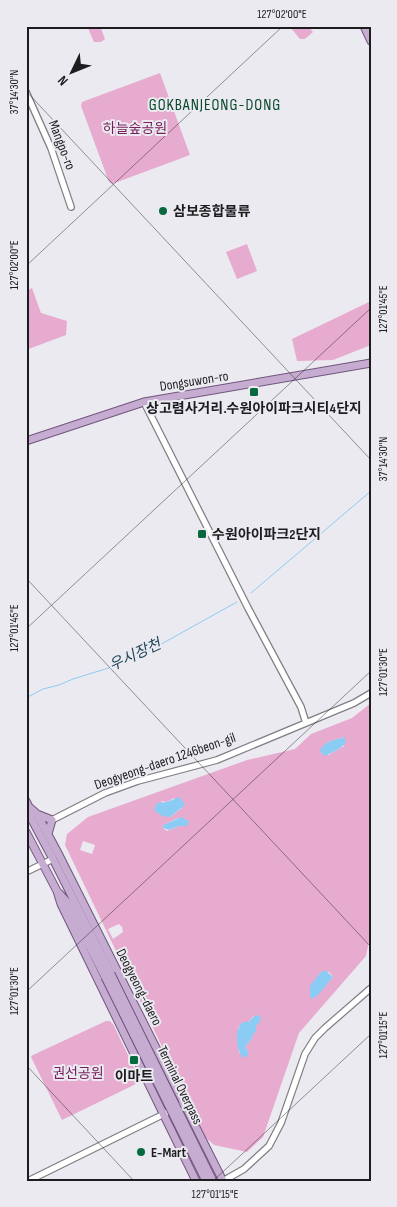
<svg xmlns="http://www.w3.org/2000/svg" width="397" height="1207" font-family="'Sofia Sans Condensed','Noto Sans KR',sans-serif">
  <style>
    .green { fill: #e7abcf; fill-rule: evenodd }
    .water { fill: #8bccf4 }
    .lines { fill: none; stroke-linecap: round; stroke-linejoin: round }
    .stream { stroke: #8bccf4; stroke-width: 1 }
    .minor-casing { stroke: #807f84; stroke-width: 8 }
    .major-casing { stroke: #72557e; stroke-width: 9 }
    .minor { stroke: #fff; stroke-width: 5.5 }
    .major { stroke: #c6acd1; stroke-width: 7 }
    .major-bridge-casing { stroke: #72557e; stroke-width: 9; stroke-linecap: butt }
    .major-bridge { stroke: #c6acd1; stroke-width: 7 }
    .ticks { fill: none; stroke: #1d1c1e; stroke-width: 1; stroke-opacity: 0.45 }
    .poi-dot { fill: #07693d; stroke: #ebeaf0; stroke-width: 2 }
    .labels { text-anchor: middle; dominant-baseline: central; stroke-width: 4; stroke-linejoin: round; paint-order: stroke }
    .park-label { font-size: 14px; fill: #771f5d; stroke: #ebeaf0 }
    .street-label { font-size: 14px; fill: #1d1c1e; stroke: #ebeaf0 }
    .poi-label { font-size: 14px; font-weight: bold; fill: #1d1c1e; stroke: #ebeaf0; text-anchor: start }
    .water-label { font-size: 15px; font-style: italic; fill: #21465b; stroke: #ebeaf0 }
    .quarter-label { font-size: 16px; letter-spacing: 1px; fill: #084729; stroke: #ebeaf0 }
    .neatline { fill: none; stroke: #1d1c1e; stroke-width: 2 }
    .ticks-label { font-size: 12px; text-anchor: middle; fill: #1d1c1e }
  </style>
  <rect width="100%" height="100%" fill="#ebeaf0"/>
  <path class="green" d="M87,26H100L105,39L101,42H94Z
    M291,26H308L313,32L305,39H300L290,27Z
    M160,73L190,155L112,184L109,182L81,106L82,102Z
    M247,244L257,271L237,279L226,252Z
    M32,288L41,313L67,321L66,335L26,350V291Z
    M371,301V345L333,360L297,361L292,339Z
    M371,703V932L366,956L299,1033L263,1137L247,1152L214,1145L206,1138L65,845L67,834L88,817L247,760L295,749L311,734L352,718ZM344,737V746L328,755V742ZM174,798L182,808L170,817L161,801L167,802ZM178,818L187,826H179L167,831L163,828L164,824H166ZM83,841L95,845L92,854L80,850ZM119,924L122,927L123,932L113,939L108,929ZM329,972L333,977L322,989L310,997C311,979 313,986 320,973ZM254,1016L256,1026L252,1034V1038L245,1047L248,1051L239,1053L238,1028L243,1022H248Z
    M106,1021H110L113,1024L140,1080L138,1083L62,1120L31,1057L33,1055Z"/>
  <path class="water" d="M344,737L346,742C343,748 330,754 324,756L320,751L321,748L328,742Z
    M179,797L184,803V806L170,817L162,816L154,810L157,803L167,802Z
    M181,817L189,821L187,826H179L169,830L163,828L164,824H166Z
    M325,970L333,977L318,995L312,999L310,997V986L320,973Z
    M256,1015L260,1016L261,1020L256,1026V1032L253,1034L252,1038L245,1047L248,1051V1055L243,1058C236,1050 234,1029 243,1022H248Z"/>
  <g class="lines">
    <path class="stream" d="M251,593L371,491
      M26,698L43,689L59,685L73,679L112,667L138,657L237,602"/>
    <defs>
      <path id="minor" d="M26,92L51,148L71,207
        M144,402L248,608L301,707L306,723
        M52,820L105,793L138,781L217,760L354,703L371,693
        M26,872L53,859
        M28,1181L164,1114L184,1103
        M223,1181L244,1169L269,1146L281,1123L305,1054L315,1038L325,1028L371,988"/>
      <path id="major" d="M364,26L371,41
        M26,441L144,402L371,363
        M26,801L29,807L37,814L59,855L223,1181
        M29,807L31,818L53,859L111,974
        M37,814L52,820L48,834
        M26,832L57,891L61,904L196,1181
        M59,893L67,902L105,977"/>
    </defs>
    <use href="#minor" class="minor-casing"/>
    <use href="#major" class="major-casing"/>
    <use href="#minor" class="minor"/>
    <use href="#major" class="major"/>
    <defs>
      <path id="major-bridge" d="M111,974L213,1181
        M105,977L206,1181"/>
    </defs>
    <use href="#major-bridge" class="major-bridge-casing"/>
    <use href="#major-bridge" class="major-bridge"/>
  </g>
  <path class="ticks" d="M26,91L371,460M26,266L283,26M26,578L371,947M26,629L371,308M26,992L371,671M26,1065L134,1181M213,1181L371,1034"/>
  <g class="poi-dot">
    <circle cx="163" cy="211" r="5"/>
    <rect x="249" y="387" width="10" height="10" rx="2.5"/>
    <rect x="197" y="529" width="10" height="10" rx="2.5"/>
    <rect x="129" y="1055" width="10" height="10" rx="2.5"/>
    <circle cx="141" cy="1152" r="5"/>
  </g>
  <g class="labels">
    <g class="park-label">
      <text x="135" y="128">하늘숲공원</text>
      <text x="78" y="1073">권선공원</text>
    </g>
    <g class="street-label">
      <text transform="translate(62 145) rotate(69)">Mangpo-ro</text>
      <text transform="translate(194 381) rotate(-9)">Dongsuwon-ro</text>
      <text transform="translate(165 761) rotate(-19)">Deogyeong-daero 1246beon-gil</text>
      <text transform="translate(139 987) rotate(63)">Deogyeong-daero</text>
      <text transform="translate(180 1085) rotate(64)">Terminal Overpass</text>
    </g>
    <g class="poi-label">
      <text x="173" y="211">삼보종합물류</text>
      <text x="254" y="408" text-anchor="middle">상고렴사거리.수원아이파크시티4단지</text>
      <text x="212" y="534">수원아이파크2단지</text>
      <text x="134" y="1076" text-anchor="middle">이마트</text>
      <text x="151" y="1152">E-Mart</text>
    </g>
    <g class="water-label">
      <text transform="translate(135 655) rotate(-25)">우시장천</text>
    </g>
    <g class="quarter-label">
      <text x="215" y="105">GOKBANJEONG-DONG</text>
    </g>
  </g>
  <rect width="397" height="1207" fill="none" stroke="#ebeaf0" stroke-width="55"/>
  <g transform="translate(72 72) rotate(227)" stroke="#ebeaf0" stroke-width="4" paint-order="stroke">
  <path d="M0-4L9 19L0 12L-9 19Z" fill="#1d1c1e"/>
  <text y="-8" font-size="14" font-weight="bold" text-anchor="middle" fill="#1d1c1e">N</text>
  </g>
  <rect x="28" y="28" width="342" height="1152" class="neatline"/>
  <g class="ticks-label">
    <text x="282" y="18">127°02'00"E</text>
    <text transform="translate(14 92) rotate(-90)" y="4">37°14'30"N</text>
    <text transform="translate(14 265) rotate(-90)" y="4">127°02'00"E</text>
    <text transform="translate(383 309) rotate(-90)" y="4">127°01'45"E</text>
    <text transform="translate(383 459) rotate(-90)" y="4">37°14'30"N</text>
    <text transform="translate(14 628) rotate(-90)" y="4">127°01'45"E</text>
    <text transform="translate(383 672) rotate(-90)" y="4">127°01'30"E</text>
    <text transform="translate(14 991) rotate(-90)" y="4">127°01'30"E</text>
    <text transform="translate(383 1035) rotate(-90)" y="4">127°01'15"E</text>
    <text x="215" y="1198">127°01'15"E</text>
  </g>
</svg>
